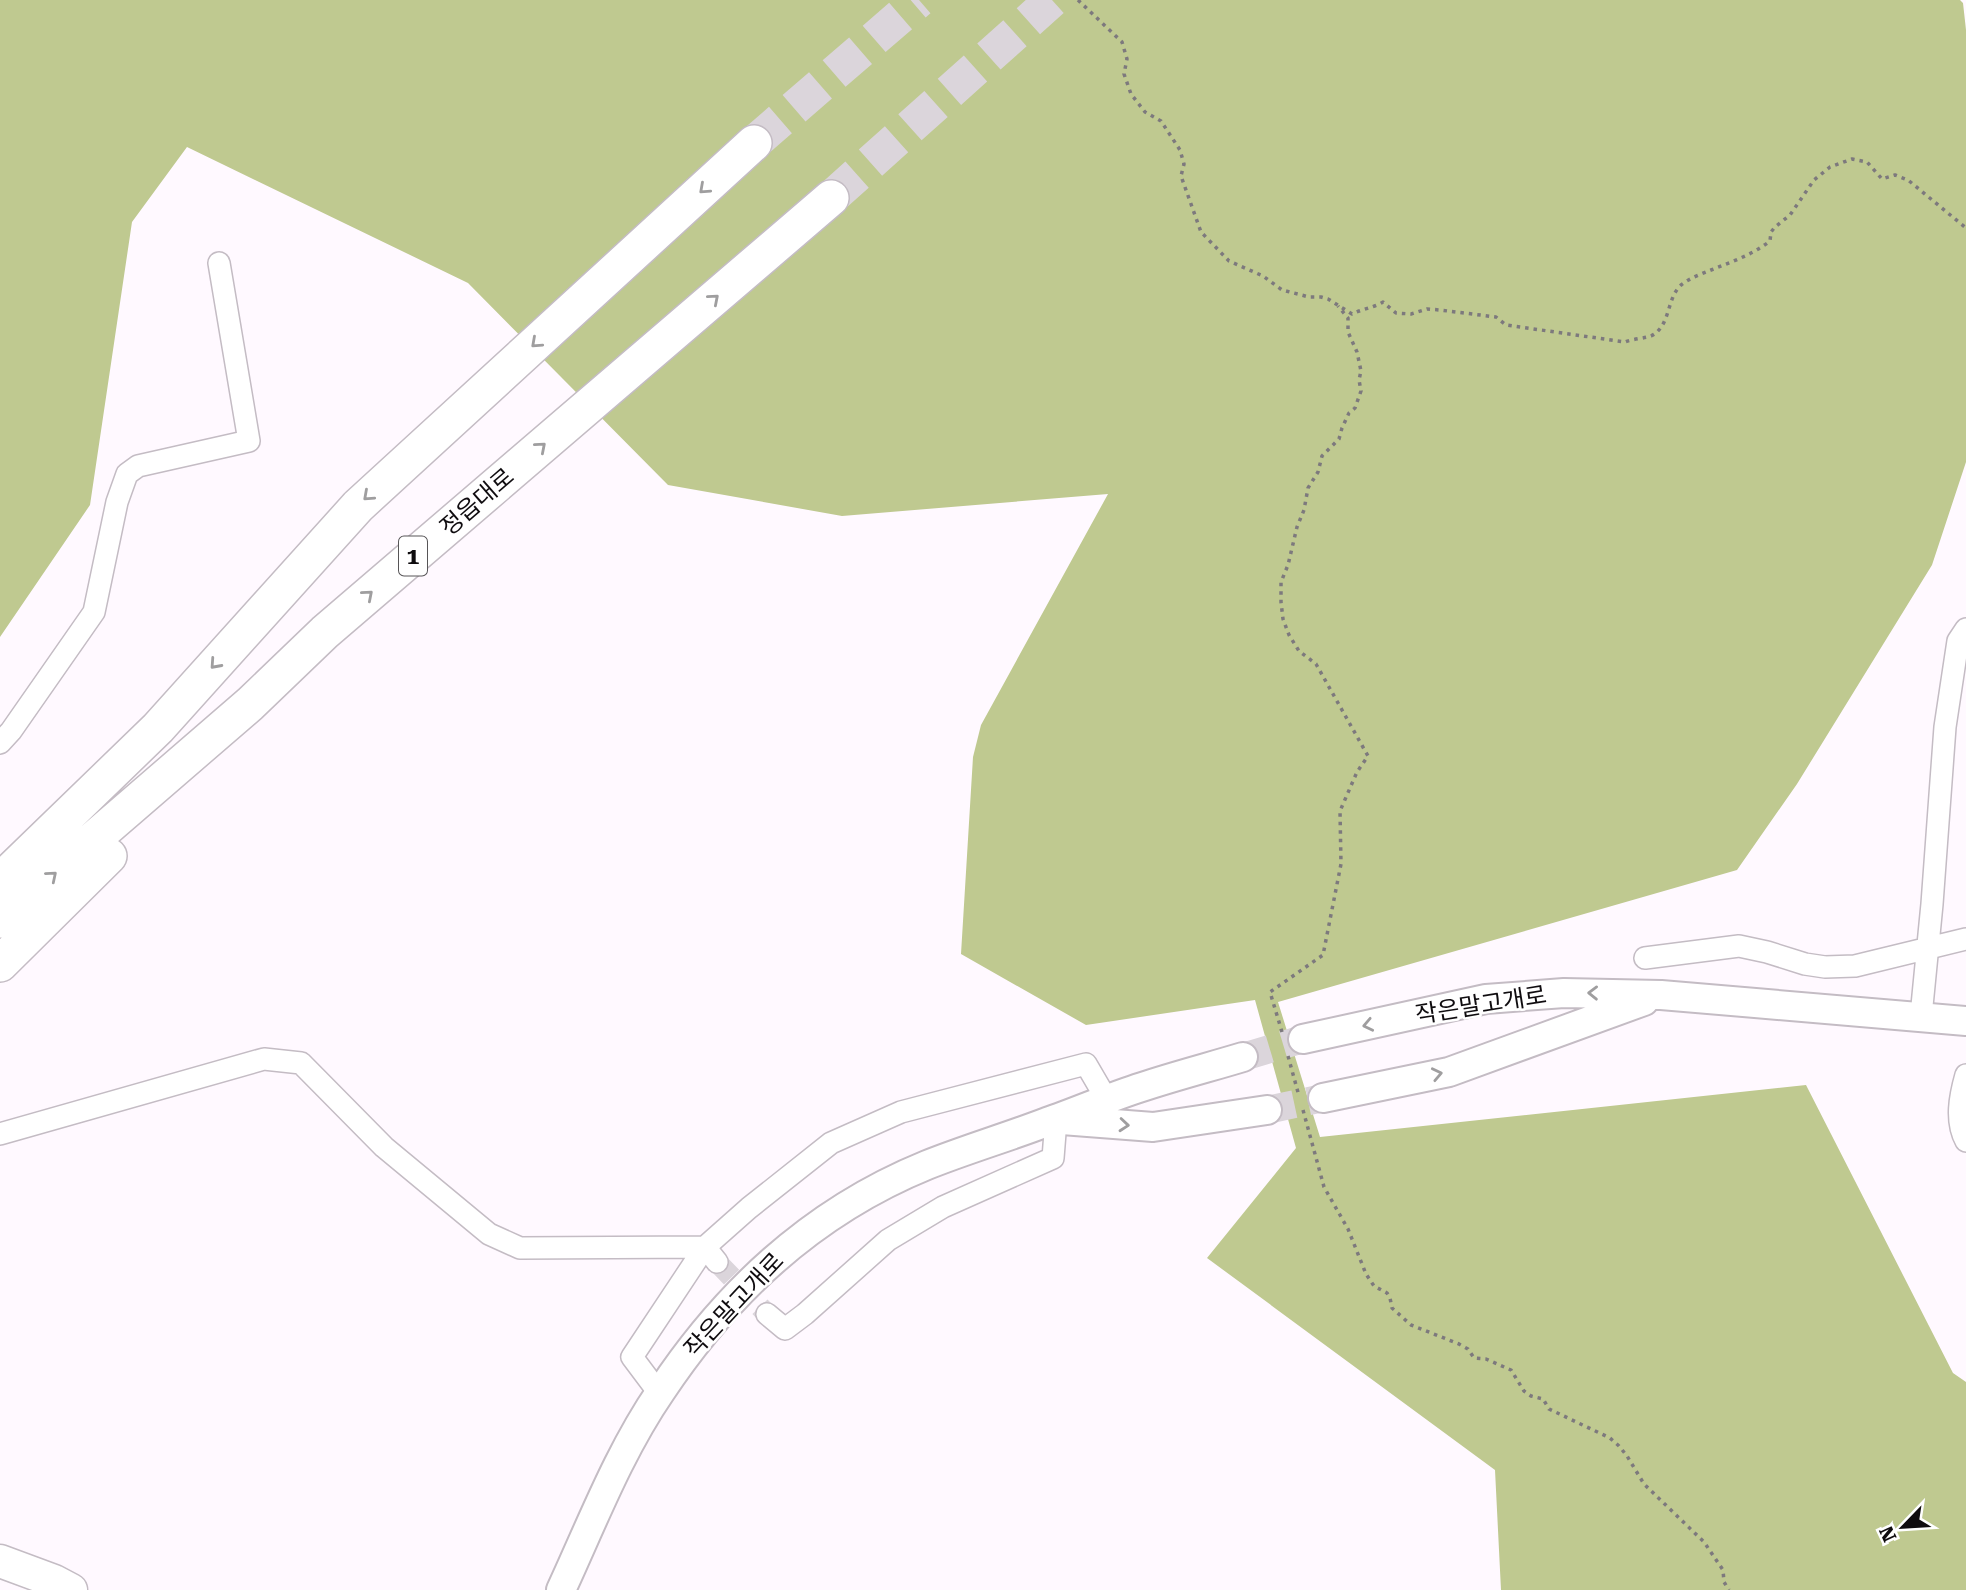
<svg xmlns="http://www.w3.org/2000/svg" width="1966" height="1590" font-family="'Roboto Serif','Noto Sans KR',serif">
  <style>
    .forest { fill: #bfc990 }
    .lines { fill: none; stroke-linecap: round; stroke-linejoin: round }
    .minor-tunnel { stroke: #dbd5db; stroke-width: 21; stroke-dasharray: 21 10; stroke-linecap: butt }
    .tertiary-tunnel { stroke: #dbd5db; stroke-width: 28; stroke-dasharray: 28 14; stroke-linecap: butt }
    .primary-tunnel { stroke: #dbd5db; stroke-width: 35; stroke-dasharray: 35 18; stroke-linecap: butt }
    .minor-casing { stroke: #c4bcc4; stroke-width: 24 }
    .tertiary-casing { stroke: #c4bcc4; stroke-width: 32 }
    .secondary-casing { stroke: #c4bcc4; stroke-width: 35 }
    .primary-casing { stroke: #c4bcc4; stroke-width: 38 }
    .path { stroke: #7d797d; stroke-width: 3.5; stroke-dasharray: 3.5 5; stroke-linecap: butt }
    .minor { stroke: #fff; stroke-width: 21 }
    .tertiary { stroke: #fff; stroke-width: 28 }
    .secondary { stroke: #fff; stroke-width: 32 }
    .primary { stroke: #fff; stroke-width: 35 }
    .oneway { stroke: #9f9e9f }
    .labels { text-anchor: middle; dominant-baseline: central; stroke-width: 5; stroke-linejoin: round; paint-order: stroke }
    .shield { fill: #fff; stroke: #575557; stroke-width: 2 }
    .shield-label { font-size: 23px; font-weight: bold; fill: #0f0c0f }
    .street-label { font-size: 24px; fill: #0f0c0f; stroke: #fff }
  </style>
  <rect width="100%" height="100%" fill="#fff9ff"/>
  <path class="forest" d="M0,0H1960L1963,3L1966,30V462L1932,565L1797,784L1737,870L1278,1002L1320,1137L1806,1085L1953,1373L1966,1382V1590H1501L1495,1470L1207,1258L1296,1148L1255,1000L1086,1025L961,954L973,757L981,725L1108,494L842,516L668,485L468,283L187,147L132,222L90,505L0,637Z"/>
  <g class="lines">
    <path class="minor-tunnel" d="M717,1262L767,1314"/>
    <path class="tertiary-tunnel" d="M1243,1057L1303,1039
      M1267,1110L1323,1098"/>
    <path class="primary-tunnel" d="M754,143L919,0
      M831,198L1052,0"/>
    <defs>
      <path id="minor" d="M0,743L11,731L94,612L117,502L127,474L138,466L249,441L219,263
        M1645,958L1739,946L1767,952L1805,964L1825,967L1855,966L1966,939
        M1921,1016L1932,904L1945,727L1958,641L1966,629
        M1966,1075C1960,1096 1955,1121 1966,1141
        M0,1134L264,1059L301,1063L384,1147L489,1234L520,1248L705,1247L717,1262
        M767,1314L785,1329L805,1314L888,1240L943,1207L1053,1158L1056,1120
        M659,1393L632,1357L705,1247L749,1208L831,1143L901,1112L1086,1064L1107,1100"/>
      <path id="tertiary" d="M1303,1039L1486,999L1564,993L1661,995L1966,1021
        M1323,1098L1449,1072L1644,1001
        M1062,1120L1153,1127L1267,1110
        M561,1590C592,1523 619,1452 661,1391C728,1290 814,1211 927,1165C967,1149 1008,1137 1047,1122C1079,1111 1110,1097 1142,1087C1175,1076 1210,1067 1243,1057"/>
      <path id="secondary" d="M0,1561L54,1581L71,1590"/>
      <path id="primary" d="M0,881L158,728L358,506L754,143
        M0,920L250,704L325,632L831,198
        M0,964L109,856"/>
    </defs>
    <use href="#minor" class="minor-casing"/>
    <use href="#tertiary" class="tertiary-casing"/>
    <use href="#secondary" class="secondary-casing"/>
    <use href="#primary" class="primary-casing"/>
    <path class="path" d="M1078,0L1122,42L1127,59L1124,74L1131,94L1145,112L1161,121L1180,150L1184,164L1181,176L1201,232L1229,261L1263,276L1282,290L1309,297H1321L1328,299L1352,314C1362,309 1373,308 1383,302L1396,313L1411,314L1427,309L1440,310L1496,317L1506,325L1625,342C1632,339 1646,338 1651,336C1671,326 1666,299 1681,285C1690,278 1701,274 1711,270C1731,262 1752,255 1770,241L1771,232L1775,227L1790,215L1814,180L1830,167L1852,159L1867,162L1882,179L1895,175L1908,180L1966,228
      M1282,1032L1270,992L1323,955L1341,864L1340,811L1357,772L1368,756L1316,664L1299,651L1289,635L1283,619L1281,602V582L1288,565L1297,527L1304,510L1308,488L1318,472L1322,456L1339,439L1342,428L1349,413L1355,408L1361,391L1359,380L1361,371L1357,352L1348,332V318L1338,306
      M1288,1056L1299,1096
      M1303,1110L1324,1187L1348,1229L1366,1274L1374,1286L1387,1293L1390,1298L1392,1308L1411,1325L1459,1344L1468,1349L1474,1358L1486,1359L1511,1370L1524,1391L1531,1396L1543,1399L1549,1409L1610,1438L1619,1446L1627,1456L1644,1484L1704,1542L1723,1570L1724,1582L1729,1590"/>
    <use href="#minor" class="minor"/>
    <use href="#tertiary" class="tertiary"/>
    <use href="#secondary" class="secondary"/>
    <use href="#primary" class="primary"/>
  </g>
  <defs><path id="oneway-chevron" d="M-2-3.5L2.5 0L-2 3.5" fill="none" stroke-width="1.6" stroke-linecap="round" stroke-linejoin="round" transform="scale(1.75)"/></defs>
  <g class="oneway">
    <use href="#oneway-chevron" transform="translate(704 189) rotate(138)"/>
    <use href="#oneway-chevron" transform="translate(714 299) rotate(-41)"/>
    <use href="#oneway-chevron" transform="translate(536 343) rotate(138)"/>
    <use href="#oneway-chevron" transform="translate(541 447) rotate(-41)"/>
    <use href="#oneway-chevron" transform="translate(368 496) rotate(138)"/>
    <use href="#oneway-chevron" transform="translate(368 595) rotate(-41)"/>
    <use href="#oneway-chevron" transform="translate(215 664) rotate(132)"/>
    <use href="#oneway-chevron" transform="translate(52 876) rotate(-40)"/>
    <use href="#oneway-chevron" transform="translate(1593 993) rotate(-179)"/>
    <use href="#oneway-chevron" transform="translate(1368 1025) rotate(168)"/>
    <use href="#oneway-chevron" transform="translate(1437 1074) rotate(-12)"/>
    <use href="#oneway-chevron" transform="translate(1124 1125) rotate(5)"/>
  </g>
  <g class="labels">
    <rect class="shield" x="399" y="536.5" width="28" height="39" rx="5"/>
    <g class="shield-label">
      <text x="413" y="556">1</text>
    </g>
    <g class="street-label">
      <text transform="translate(477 502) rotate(-41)">정읍대로</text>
      <text transform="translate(1481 1005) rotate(-9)">작은말고개로</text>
      <text transform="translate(734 1305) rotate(-47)">작은말고개로</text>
    </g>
  </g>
  <g transform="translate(1903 1527) rotate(245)" stroke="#ffffff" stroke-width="5" paint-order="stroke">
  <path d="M0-5L12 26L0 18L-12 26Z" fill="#0f0c0f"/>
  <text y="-10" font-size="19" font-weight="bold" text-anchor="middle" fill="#0f0c0f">N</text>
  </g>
</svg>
